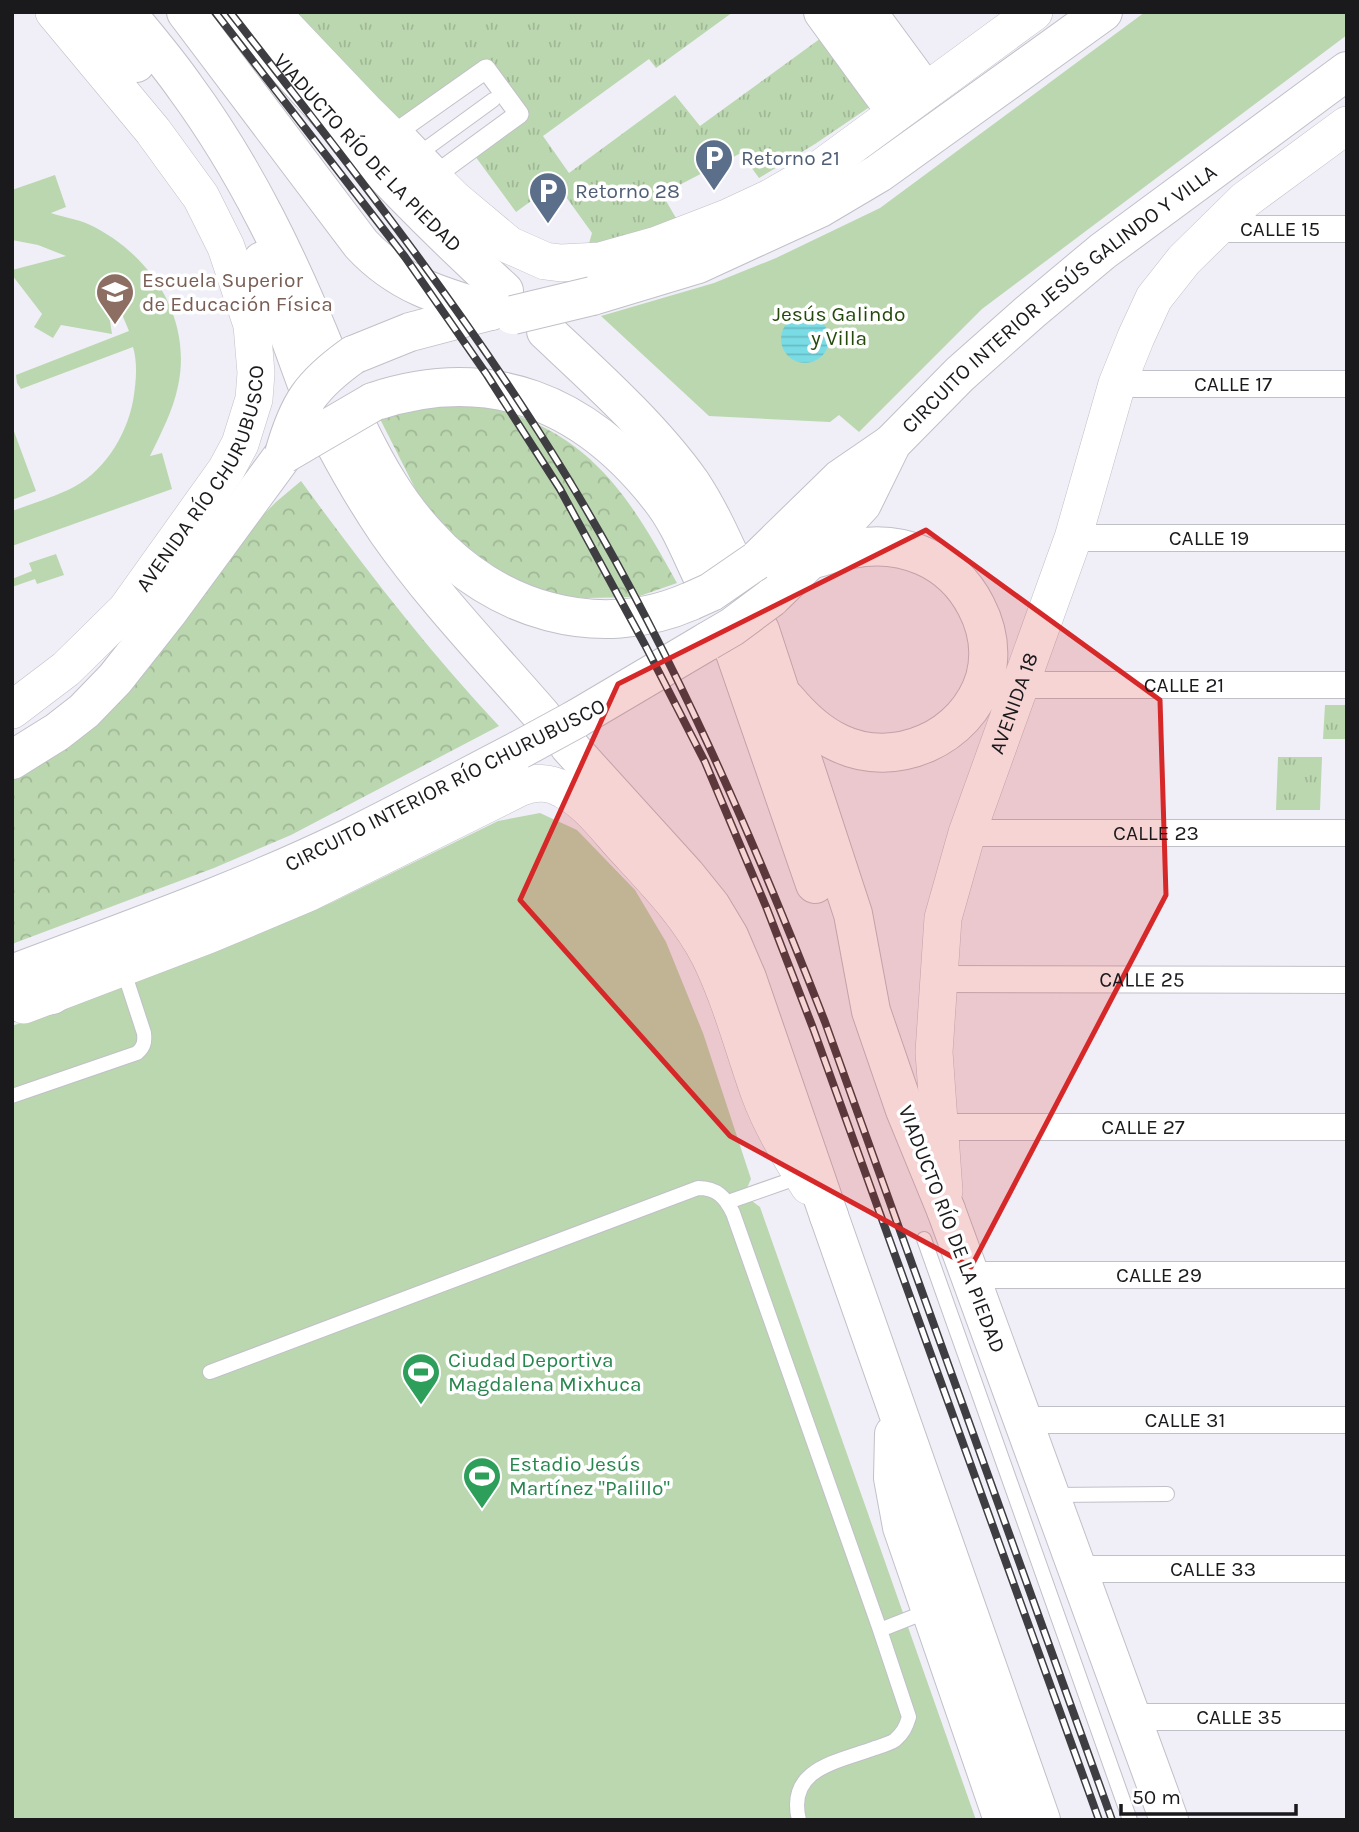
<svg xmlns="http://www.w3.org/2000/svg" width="1359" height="1832" font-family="Karla,sans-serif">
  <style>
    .grass { fill: url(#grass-tufts) }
    .forest { fill: url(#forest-crowns) }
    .green { fill: #bbd7af }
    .water { fill: url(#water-rules) }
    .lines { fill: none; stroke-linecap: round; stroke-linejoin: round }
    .service-casing { stroke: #c0c0c8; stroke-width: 16 }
    .pedestrian-casing { stroke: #c0c0c8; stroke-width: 21 }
    .minor-casing { stroke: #c0c0c8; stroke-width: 28 }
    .secondary-casing { stroke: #c0c0c8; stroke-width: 38 }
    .primary-casing { stroke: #c0c0c8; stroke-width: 40 }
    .motorway-casing { stroke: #c0c0c8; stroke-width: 40 }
    .service { stroke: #fff; stroke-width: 14 }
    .pedestrian { stroke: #fff; stroke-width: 19 }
    .minor { stroke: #fff; stroke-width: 26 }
    .secondary { stroke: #fff; stroke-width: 37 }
    .primary { stroke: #fff; stroke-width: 38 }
    .motorway { stroke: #fff; stroke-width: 38 }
    .rail-casing { stroke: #3e3d41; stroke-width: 8 }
    .rail { stroke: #fff; stroke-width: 5; stroke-dasharray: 16; stroke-linecap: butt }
    .motorway-bridge-casing { stroke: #c0c0c8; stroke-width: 40; stroke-linecap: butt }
    .motorway-bridge { stroke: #fff; stroke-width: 38 }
    .marked { fill: #d62828; fill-opacity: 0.2; stroke: #d62828; stroke-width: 5; stroke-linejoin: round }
    .labels { text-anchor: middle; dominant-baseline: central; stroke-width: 7; stroke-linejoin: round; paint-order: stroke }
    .street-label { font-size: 21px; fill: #1a191c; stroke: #fff }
    .service-label { font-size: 21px; fill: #4e5e75; stroke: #fff; text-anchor: start }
    .education-label { font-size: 21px; fill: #785e54; stroke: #fff; text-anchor: start }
    .park-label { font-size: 21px; fill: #23490b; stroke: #fff }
    .leisure-label { font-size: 21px; fill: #27864d; stroke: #fff; text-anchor: start }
  </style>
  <defs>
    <pattern id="grass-tufts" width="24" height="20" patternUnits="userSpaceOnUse" patternTransform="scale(1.75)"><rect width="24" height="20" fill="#bbd7af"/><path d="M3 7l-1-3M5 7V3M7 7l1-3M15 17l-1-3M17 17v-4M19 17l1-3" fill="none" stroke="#a0b896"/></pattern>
    <pattern id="forest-crowns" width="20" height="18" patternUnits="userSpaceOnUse" patternTransform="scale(1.75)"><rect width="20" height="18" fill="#bbd7af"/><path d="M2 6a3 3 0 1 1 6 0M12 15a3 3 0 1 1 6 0" fill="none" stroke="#a0b896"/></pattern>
    <pattern id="water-rules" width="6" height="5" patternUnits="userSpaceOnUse" patternTransform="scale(1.75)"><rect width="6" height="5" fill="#79dce5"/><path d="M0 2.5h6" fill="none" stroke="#68bcc4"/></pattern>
  </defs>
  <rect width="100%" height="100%" fill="#f0eff8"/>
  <path class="grass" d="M293,12H733L656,68L649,59L543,136L569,173L675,95L700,126L821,38L871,106L815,144L759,178L741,153L662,194L676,218L623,241L588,247L592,233L556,183L516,212L475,156L519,114L486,69L401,129Z
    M1325,705H1347V739H1323Z
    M1278,757H1322L1320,810H1276Z"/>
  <path class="forest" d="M441,400C461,403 484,404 504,411C597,441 632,502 677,583L637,597L586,598L566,597L500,578L427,512L379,417Z
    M301,481C364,567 426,648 499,726L291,835L214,868L12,944V768L276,502Z"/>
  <path class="green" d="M1145,12H1347V35L982,309L859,432L839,415L830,422L709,416L601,316L714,283L776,258L880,208Z
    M55,175L66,207L51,213C63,217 77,219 88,224C149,252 193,317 178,386C173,411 161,433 150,456L162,453L172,489L12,546V511C31,504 50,498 68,490C103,474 126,437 133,401C136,383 138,364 133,347L21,389L17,383L16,375L129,331L118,305L105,287L112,334L61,325L53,338L34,327L42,314L12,275V270L66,256L38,245L12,240V190Z
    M12,426L36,491L12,500Z
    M56,554L64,575L37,584L35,579L12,587V579L32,571L29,563Z
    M540,813L577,830L635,890L666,942L703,1033L751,1179L747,1188L752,1201L760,1207L976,1820H12V1026L198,958L331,903L498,821Z"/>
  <path class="water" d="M781 339a24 24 0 1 1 48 0a24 24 0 1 1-48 0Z"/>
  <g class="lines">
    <defs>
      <path id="service" d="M416,156L493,100
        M12,1096L137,1053C144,1047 145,1042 144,1033L123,969
        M728,1202L802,1176
        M924,1239L1130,1820
        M210,1372L698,1188C717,1188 725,1197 733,1213L880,1630
        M1053,1495L1167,1494
        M799,1820C786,1768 838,1762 875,1748C881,1746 889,1744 895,1740C903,1733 906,1727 909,1717L880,1630L928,1611"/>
      <path id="pedestrian" d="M486,69L519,114L441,171L401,129Z"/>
      <g id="minor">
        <path id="s1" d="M1212,229H1347"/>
        <path id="s2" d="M1117,384H1347"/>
        <path id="s3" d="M1073,538H1347"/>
        <path id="s4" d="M1021,685H1347"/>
        <path id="s5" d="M967,833H1347"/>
        <path id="s6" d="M939,979L1347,980"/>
        <path id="s7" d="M938,1127H1347"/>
        <path id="s8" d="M972,1275H1347"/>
        <path id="s9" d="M1024,1420H1347"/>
        <path id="s10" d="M1078,1569H1347"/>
        <path id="s11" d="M1132,1717H1347"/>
      </g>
      <g id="secondary">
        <path d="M271,12L367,113L454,199L509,245L545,261L561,263L600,261L657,245L727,218L770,198L817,171L1034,12"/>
        <path id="s12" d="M12,710L66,669L126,610L226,470L240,444L254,399L256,373L252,325L226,247L201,197L153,131L54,12"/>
        <path d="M24,1005L208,935L308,893L519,788C535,782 548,781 564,790C587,802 605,826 622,845C654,880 688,914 710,957C731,1000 743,1047 759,1092C771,1125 790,1156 809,1186"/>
        <path id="s13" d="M944,1191L934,1052L943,918L967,833L1073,538L1117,384L1136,337L1154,298L1184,260L1245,200L1347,125"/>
      </g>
      <path id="primary" d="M823,12L896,112
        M867,12L925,91
        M946,1210L1169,1820
        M829,1216L1041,1820
        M894,1434L893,1478L902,1527L1003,1820"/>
      <g id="motorway">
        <path d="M91,12L136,63"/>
        <path d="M126,12C146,37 167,61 185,87C246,170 291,264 329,359"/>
        <path d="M186,12L361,244C398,284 439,296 491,311"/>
        <path id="s14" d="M237,12C279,57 318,102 359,147C405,197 454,245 504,291"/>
        <path d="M262,261L306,382"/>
        <path d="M592,296L698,264L820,208L879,173L1103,12"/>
        <path d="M546,331C595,377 652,428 691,483C707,507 719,533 731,559"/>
        <path d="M353,355L410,332L490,311"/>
        <path d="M373,402C490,363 586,403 660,498C679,522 690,551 703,578"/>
        <path d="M358,428C377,467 398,504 428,536C494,610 598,642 691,601"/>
        <path d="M335,444C351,474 368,503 387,531C433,597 490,656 542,716"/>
        <path d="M756,561L840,479L891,444"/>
        <path id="s15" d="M771,598L810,560L862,504L892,443L960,374L1030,312L1103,251L1347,71"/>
        <path d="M760,630L853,914L871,1011L905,1110L946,1210"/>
        <path d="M733,647L815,884"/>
        <path d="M786,699C801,717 817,733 839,743C895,770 967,738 985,678C992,652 988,629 976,606C952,559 902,539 851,549C837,551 823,557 810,560"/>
        <path d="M576,719L708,641"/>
        <path d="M569,746L686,875L711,906L729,936L747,978L829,1216"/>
        <path d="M12,760L57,732L84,711L115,679L168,612L284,454"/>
        <path d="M12,974C125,931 240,891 349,838C406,810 463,779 519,750"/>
        <path d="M12,1002L52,995"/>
      </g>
    </defs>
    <use href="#service" class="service-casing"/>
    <use href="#pedestrian" class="pedestrian-casing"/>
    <use href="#minor" class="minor-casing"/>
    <use href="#secondary" class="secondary-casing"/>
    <use href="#primary" class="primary-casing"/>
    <use href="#motorway" class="motorway-casing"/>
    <use href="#service" class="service"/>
    <use href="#pedestrian" class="pedestrian"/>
    <use href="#minor" class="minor"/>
    <use href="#secondary" class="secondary"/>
    <use href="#primary" class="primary"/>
    <use href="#motorway" class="motorway"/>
    <defs>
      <path id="rail" d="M215,12L405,257L487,375L560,489L645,645L705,762L767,909L813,1028L1099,1820
        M230,12C348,163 467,313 567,477C672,650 752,835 825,1022L1112,1820"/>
    </defs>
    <use href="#rail" class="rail-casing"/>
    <use href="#rail" class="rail"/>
    <defs>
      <path id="motorway-bridge" d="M513,315L592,296
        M284,454C298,404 311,385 353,355
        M284,454L373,402
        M691,601L711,592L756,561
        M708,641L732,627L771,598
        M519,750L576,719"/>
    </defs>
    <use href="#motorway-bridge" class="motorway-bridge-casing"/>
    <use href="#motorway-bridge" class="motorway-bridge"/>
  </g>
  <path class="marked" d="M926,530L1160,700L1166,895L971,1267L730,1136L520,900L618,684Z"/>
  <defs>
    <symbol id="parking-pin" viewBox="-11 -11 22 30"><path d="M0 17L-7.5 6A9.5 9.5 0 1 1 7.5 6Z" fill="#5c6f8a" stroke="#fff"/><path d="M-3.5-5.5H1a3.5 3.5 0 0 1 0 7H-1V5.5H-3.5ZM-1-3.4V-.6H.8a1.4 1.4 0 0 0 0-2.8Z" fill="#fff"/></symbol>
    <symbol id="university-pin" viewBox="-11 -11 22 30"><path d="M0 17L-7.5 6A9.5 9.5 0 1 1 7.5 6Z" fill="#8d6e63" stroke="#fff"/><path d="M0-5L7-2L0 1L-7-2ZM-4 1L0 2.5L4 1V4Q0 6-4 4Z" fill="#fff"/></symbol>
    <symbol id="stadium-pin" viewBox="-11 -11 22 30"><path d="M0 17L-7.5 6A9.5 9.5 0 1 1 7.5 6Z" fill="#2e9e5b" stroke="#fff"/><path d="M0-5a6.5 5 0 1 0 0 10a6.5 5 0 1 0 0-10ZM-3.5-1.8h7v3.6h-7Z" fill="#fff"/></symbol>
  </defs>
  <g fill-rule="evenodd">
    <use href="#parking-pin" x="692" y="136" width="44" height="60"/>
    <use href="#parking-pin" x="526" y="169" width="44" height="60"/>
    <use href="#university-pin" x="93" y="270" width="44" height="60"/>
    <use href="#stadium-pin" x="399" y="1350" width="44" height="60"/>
    <use href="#stadium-pin" x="460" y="1454" width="44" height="60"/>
  </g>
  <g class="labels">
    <g class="street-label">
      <text stroke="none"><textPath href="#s14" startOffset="192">VIADUCTO RÍO DE LA PIEDAD</textPath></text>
      <text stroke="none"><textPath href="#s1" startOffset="68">CALLE 15</textPath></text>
      <text stroke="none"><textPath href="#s15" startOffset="420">CIRCUITO INTERIOR JESÚS GALINDO Y VILLA</textPath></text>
      <text stroke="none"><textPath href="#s2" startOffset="116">CALLE 17</textPath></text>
      <text stroke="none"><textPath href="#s12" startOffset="306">AVENIDA RÍO CHURUBUSCO</textPath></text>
      <text stroke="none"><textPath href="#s3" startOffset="136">CALLE 19</textPath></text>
      <text stroke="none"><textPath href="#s4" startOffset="163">CALLE 21</textPath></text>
      <text stroke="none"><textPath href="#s13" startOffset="500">AVENIDA 18</textPath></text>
      <text transform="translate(445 785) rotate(-27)">CIRCUITO INTERIOR RÍO CHURUBUSCO</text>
      <text stroke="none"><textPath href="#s5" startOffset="189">CALLE 23</textPath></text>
      <text stroke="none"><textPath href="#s6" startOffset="203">CALLE 25</textPath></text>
      <text stroke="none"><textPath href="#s7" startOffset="205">CALLE 27</textPath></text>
      <text transform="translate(952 1229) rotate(69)">VIADUCTO RÍO DE LA PIEDAD</text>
      <text stroke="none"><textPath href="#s8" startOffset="187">CALLE 29</textPath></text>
      <text stroke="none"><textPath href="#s9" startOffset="161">CALLE 31</textPath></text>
      <text stroke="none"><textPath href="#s10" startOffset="135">CALLE 33</textPath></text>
      <text stroke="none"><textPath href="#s11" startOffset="107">CALLE 35</textPath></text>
    </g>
    <g class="service-label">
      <text x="741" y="158">Retorno 21</text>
      <text x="575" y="191">Retorno 28</text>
    </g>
    <g class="education-label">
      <text x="142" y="280">Escuela Superior<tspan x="142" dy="24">de Educación Física</tspan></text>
    </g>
    <g class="park-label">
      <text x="839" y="314">Jesús Galindo<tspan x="839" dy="24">y Villa</tspan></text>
    </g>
    <g class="leisure-label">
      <text x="448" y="1360">Ciudad Deportiva<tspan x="448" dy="24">Magdalena Mixhuca</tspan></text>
      <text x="509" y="1464">Estadio Jesús<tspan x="509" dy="24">Martínez "Palillo"</tspan></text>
    </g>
  </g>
  <rect width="1359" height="1832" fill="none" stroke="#1a191c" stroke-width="28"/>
  <path d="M1121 1804v10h175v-10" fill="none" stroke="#1a191c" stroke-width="3.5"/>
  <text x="1132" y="1804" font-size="21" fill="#1a191c" stroke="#ffffff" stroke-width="5" paint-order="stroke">50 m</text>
</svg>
